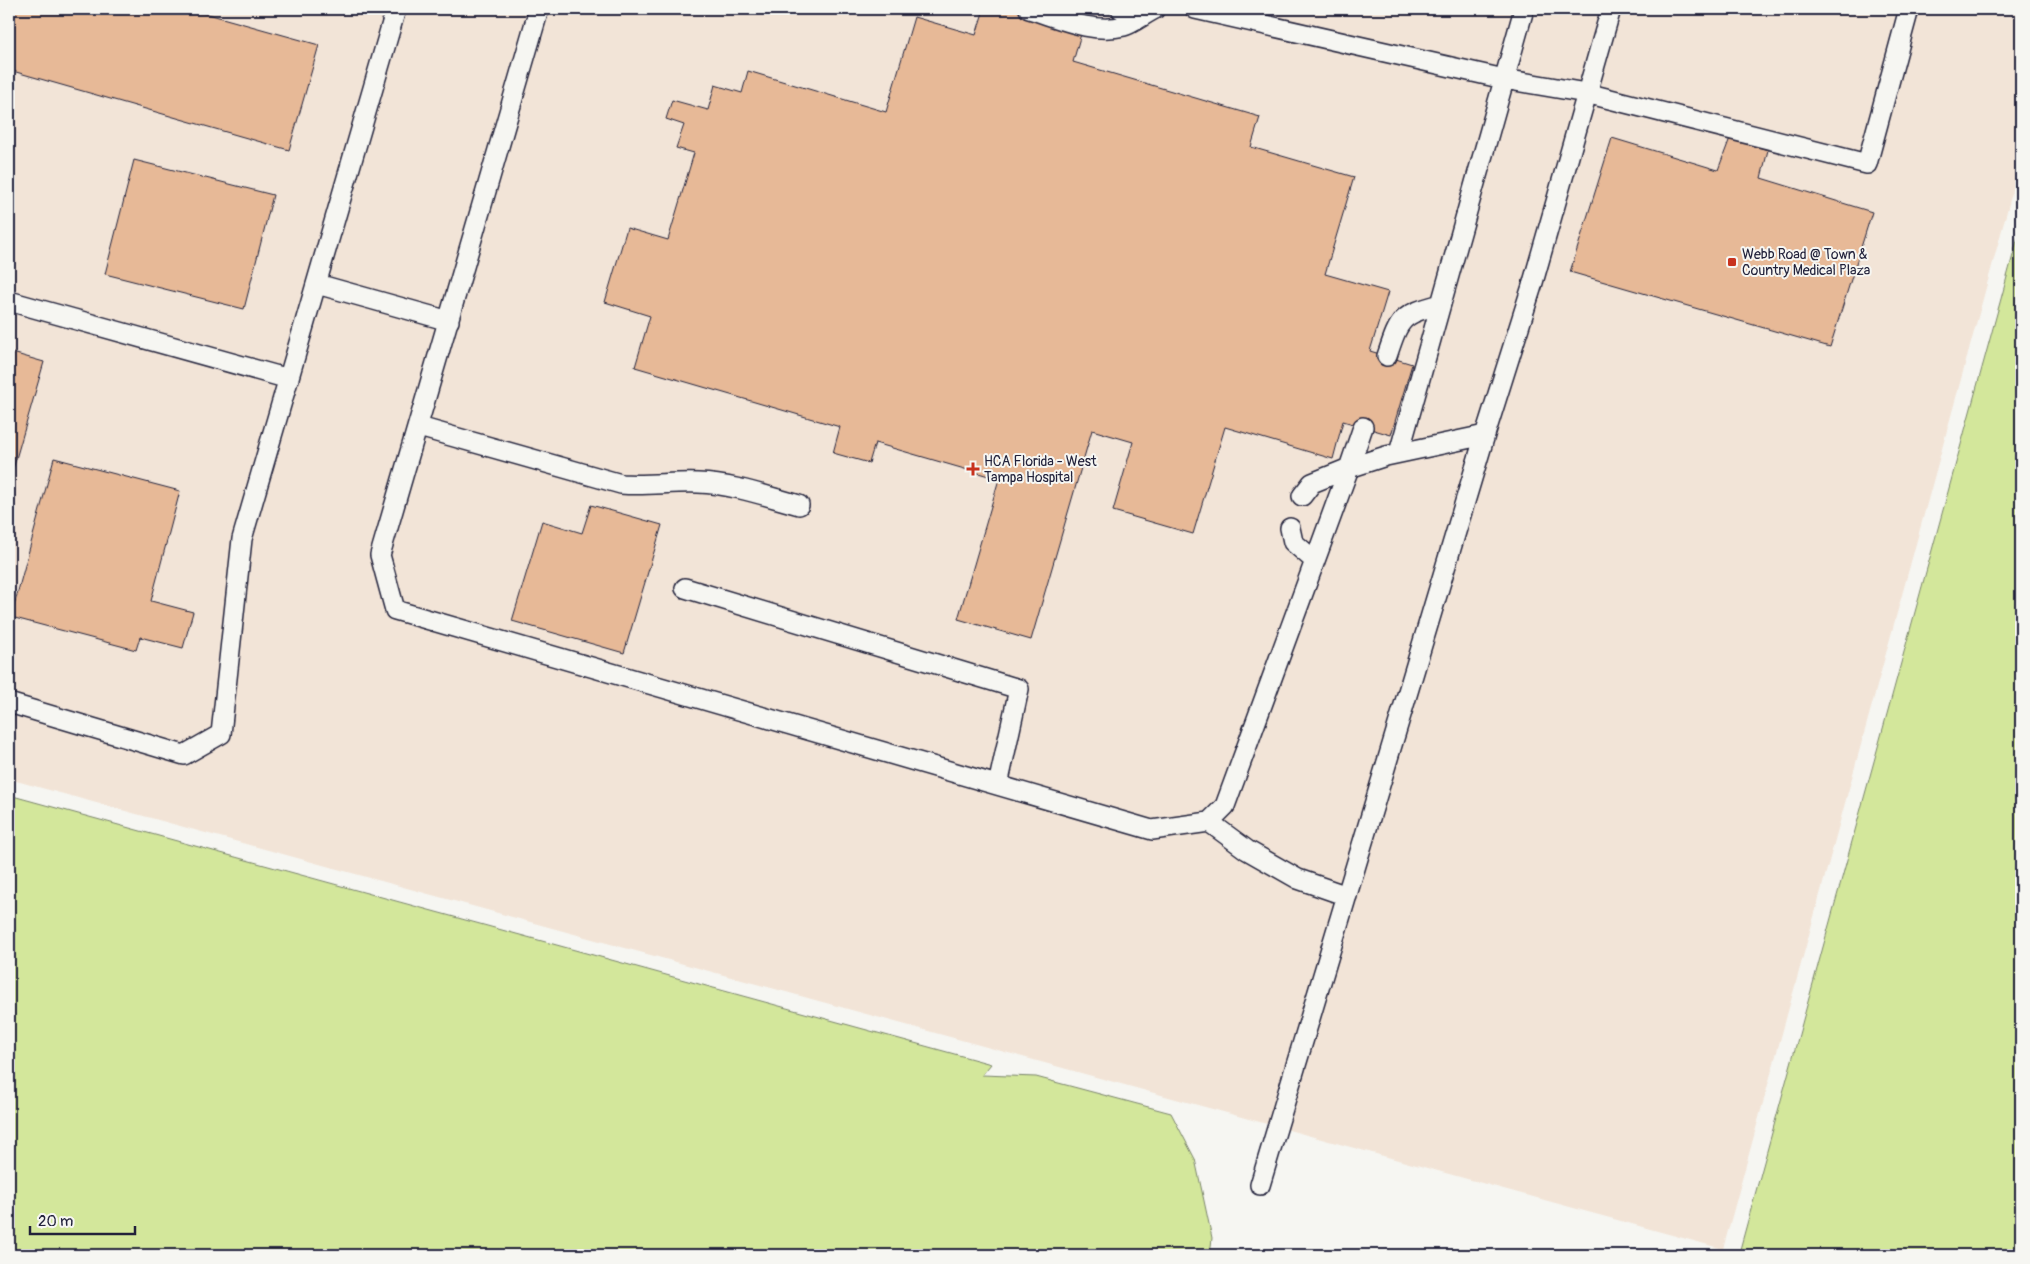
<svg xmlns="http://www.w3.org/2000/svg" width="2030" height="1264" font-family="Pangolin,sans-serif">
  <style>
    .built { fill: #f2e4d7 }
    .green { fill: #d3e79b; stroke: #7a846b }
    .building { fill: #e7b997; stroke: #22223b }
    .lines { fill: none; stroke-linecap: round; stroke-linejoin: round }
    .service-casing { stroke: #22223b; stroke-width: 22 }
    .service { stroke: #f6f6f2; stroke-width: 19 }
    .poi-dot { fill: #c8321e; stroke: #f6f6f2; stroke-width: 2 }
    .labels { text-anchor: middle; dominant-baseline: central; stroke-width: 4; stroke-linejoin: round; paint-order: stroke }
    .poi-label { font-size: 14px; fill: #22223b; stroke: #f6f6f2; text-anchor: start }
  </style>
  <rect width="100%" height="100%" fill="#f6f6f2"/>
  <filter id="ink" filterUnits="userSpaceOnUse"><feTurbulence type="fractalNoise" baseFrequency=".02" numOctaves="2"/><feDisplacementMap in="SourceGraphic" scale="10" xChannelSelector="R" yChannelSelector="G"/><feConvolveMatrix kernelMatrix="1 2 1 2 8 2 1 2 1" color-interpolation-filters="sRGB"/></filter>
  <g filter="url(#ink)">
    <path class="built" d="M9,9H2021V160L1723,1249L9,779Z"/>
    <path class="green" d="M2021,226V1255H1738L1739,1253Z
      M9,795L991,1064L982,1075L1036,1077L1171,1113L1195,1159L1212,1238L1210,1255H9Z"/>
    <path class="building" d="M9,9H190L319,45L289,150L9,70Z
      M984,9H1088L1073,62L1260,117L1251,147L1354,177L1325,274L1388,292L1370,351L1412,364L1391,435L1343,421L1333,459L1225,427L1193,534L1113,511L1133,442L1092,430L1031,640L958,619L999,479L875,443L869,463L833,453L840,427L635,367L650,316L605,302L627,228L668,240L694,153L676,148L684,125L666,119L672,100L708,110L715,85L742,93L748,71L886,112L914,17L976,35Z
      M1612,138L1718,170L1730,138L1768,150L1761,178L1872,212L1830,347L1570,272Z
      M134,160L273,195L244,309L105,274Z
      M9,352L44,362L9,483Z
      M54,458L180,491L151,601L193,612L183,648L140,637L136,650L11,617Z
      M591,505L662,525L624,653L512,621L542,521L582,533Z"/>
    <g class="lines">
      <defs>
        <path id="service" d="M539,9L380,555L395,610L1152,830L1209,822L1225,806L1349,468L1386,456L1485,435L1532,286L1611,9
          M1029,9C1059,18 1092,34 1124,26C1131,25 1146,13 1155,9
          M1121,9L1141,15
          M1195,9L1504,79L1586,93L1867,164L1909,9
          M317,284L449,321
          M9,301L289,379
          M1387,356C1400,317 1401,315 1441,304
          M419,427L621,484C647,486 672,482 698,483C732,484 766,496 799,505
          M1399,453L1524,9
          M1302,496L1312,483L1349,468L1363,427
          M1290,528L1293,542L1315,561
          M685,588L1019,689L998,785
          M9,703L184,755L221,734L242,539L396,9
          M1209,822L1247,850L1298,879L1347,896
          M1260,1185L1485,435"/>
      </defs>
      <use href="#service" class="service-casing"/>
      <use href="#service" class="service"/>
    </g>
  </g>
  <g class="poi-dot">
    <rect x="1727" y="257" width="10" height="10" rx="2.5"/>
    <path d="M970.5 461.5h5v5h5v5h-5v5h-5v-5h-5v-5h5z"/>
  </g>
  <g class="labels">
    <g class="poi-label">
      <text x="1742" y="254">Webb Road @ Town &amp;<tspan x="1742" dy="16">Country Medical Plaza</tspan></text>
      <text x="984" y="461">HCA Florida - West<tspan x="984" dy="16">Tampa Hospital</tspan></text>
    </g>
  </g>
  <rect width="2030" height="1264" fill="none" stroke="#f6f6f2" stroke-width="30"/>
  <rect x="15" y="15" width="2000" height="1234" fill="none" stroke="#22223b" stroke-width="2" filter="url(#ink)"/>
  <path d="M30 1226v8h105v-8" fill="none" stroke="#22223b" stroke-width="2.5"/>
  <text x="38" y="1226" font-size="15" fill="#22223b" stroke="#f6f6f2" stroke-width="4" paint-order="stroke">20 m</text>
</svg>
